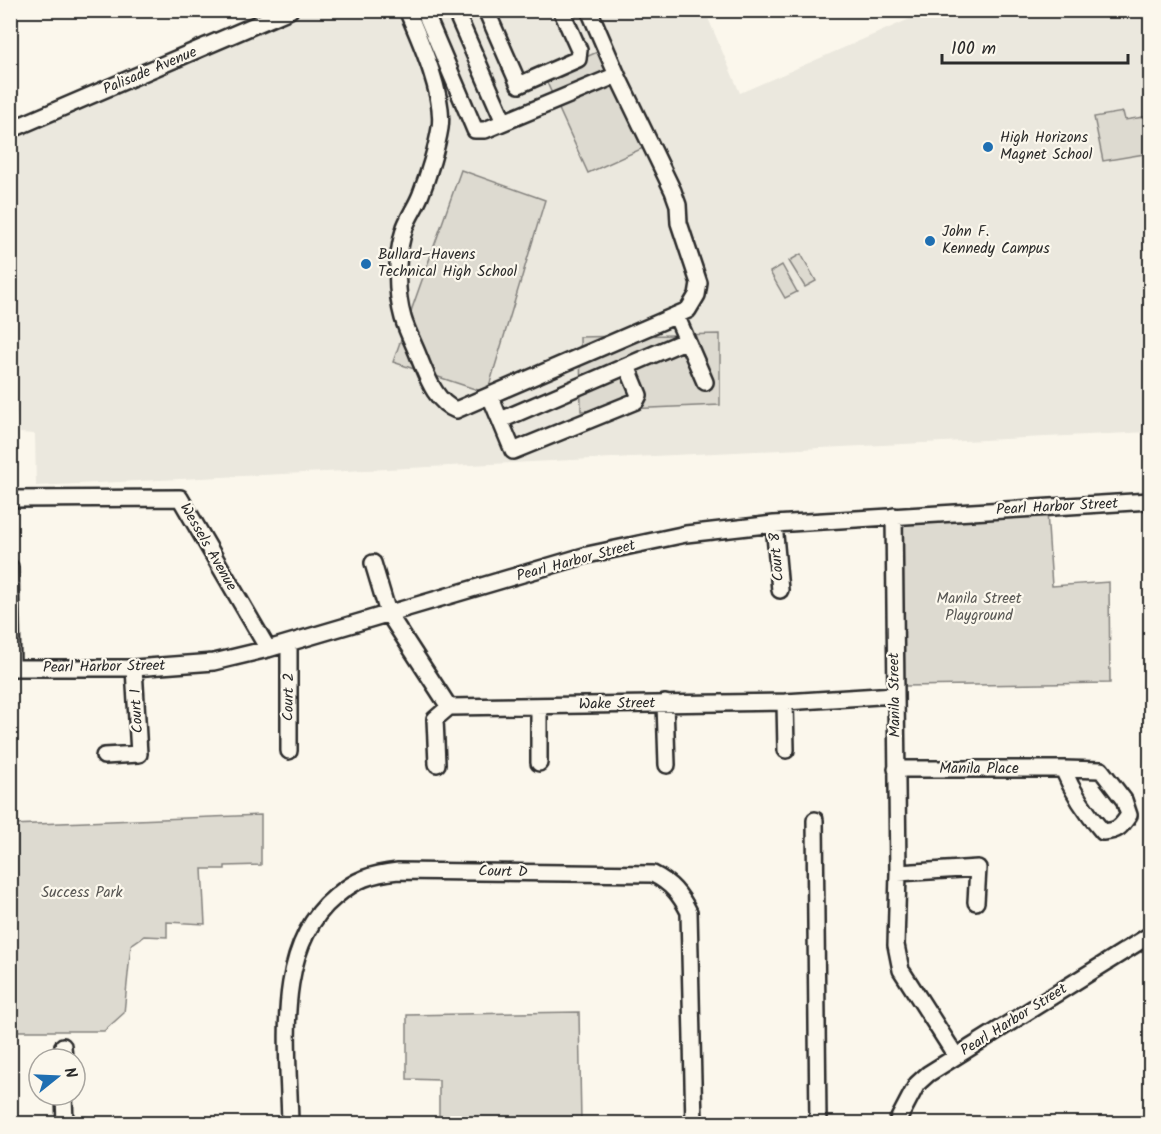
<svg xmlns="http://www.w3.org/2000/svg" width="1161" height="1134" font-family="Kalam,sans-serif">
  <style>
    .built { fill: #ebe8de }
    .green { fill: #dddad0; stroke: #84827e; stroke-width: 1.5 }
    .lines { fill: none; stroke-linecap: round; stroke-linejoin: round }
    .minor-casing { stroke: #2b2b2b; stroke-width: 20 }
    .minor { stroke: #fbf7ec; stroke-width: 15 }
    .poi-dot { fill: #1f6fb2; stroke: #fbf7ec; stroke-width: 2 }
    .labels { text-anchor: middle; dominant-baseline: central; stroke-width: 4.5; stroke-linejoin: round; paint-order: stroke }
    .street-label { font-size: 15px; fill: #2b2b2b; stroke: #fbf7ec }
    .poi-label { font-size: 15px; fill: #2b2b2b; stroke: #fbf7ec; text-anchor: start }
    .park-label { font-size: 15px; fill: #585754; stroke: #fbf7ec }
  </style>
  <rect width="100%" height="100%" fill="#fbf7ec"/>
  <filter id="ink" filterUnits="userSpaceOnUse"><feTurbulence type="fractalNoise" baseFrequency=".0167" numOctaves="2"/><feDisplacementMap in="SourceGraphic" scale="12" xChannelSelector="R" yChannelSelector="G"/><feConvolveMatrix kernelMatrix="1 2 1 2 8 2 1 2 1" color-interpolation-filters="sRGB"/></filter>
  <g filter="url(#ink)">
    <path class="built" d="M309,11H705L740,93L928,11H1150V432L36,486L35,434L20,433L13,397L11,396V139Z"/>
    <path class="green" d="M606,48L650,145L588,173L544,76Z
      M1123,112L1125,120L1150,116V153L1103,161L1094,117Z
      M461,170L545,200L487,393L393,362Z
      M801,254L816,281L805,287L789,261Z
      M782,265L797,292L785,298L770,272Z
      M720,334V405L581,411L580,337Z
      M1047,512L1052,586L1109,582L1110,683L904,686L902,532L905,523Z
      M261,815V865L225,866V869H202L205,924L167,922V937L144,936L131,945L124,1013L104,1031H11V825Z
      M579,1012L581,1123H439V1080L407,1079V1015Z"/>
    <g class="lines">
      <defs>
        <path id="minor" d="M407,10C420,40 445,96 440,128C437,147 428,176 421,194C417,205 409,216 405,227C396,256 395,289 403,318C407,332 415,346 420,360C428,379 436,402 456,410L688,310L697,295L699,283L679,223L678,205L673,191L617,75
          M424,10L475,130H485L617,75L589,10
          M455,10L504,122
          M486,10L519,85L578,59L579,50L561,10
          M10,130L290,10
          M676,315L705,382
          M490,396L513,451L636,401L639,395L627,366
          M501,420L687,340
          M10,499L180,498L268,649
          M894,516L898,873L896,945L901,970L956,1056
          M774,524L780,590
          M373,563L388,613L449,707L785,702L895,695
          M10,567L12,668
          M10,668H134L214,662L268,649L587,555L686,534L774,524L1150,501
          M785,702L786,750
          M665,703L667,765
          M289,751V643
          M104,756L139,754L134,668
          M539,763V706
          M437,764L435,719L449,707
          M896,769H1063C1073,793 1086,813 1103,832C1118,831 1121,827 1129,815L1124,800L1101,770L1063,769
          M815,820L818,1124
          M898,873L978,868L976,902
          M63,1046L64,1059
          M64,1095L65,1124
          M290,1124C289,1051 272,949 335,897C356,879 371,874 398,871L653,874C671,883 680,894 689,912L694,1124
          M896,1124L917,1084L928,1074L1150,935"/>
      </defs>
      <use href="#minor" class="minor-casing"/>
      <use href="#minor" class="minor"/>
    </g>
  </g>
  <g class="poi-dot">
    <circle cx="988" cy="147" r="6"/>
    <circle cx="930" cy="241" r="6"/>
    <circle cx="366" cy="264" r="6"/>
  </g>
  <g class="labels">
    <g class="street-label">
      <text transform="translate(150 71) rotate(-23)">Palisade Avenue</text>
      <text transform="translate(1057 507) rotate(-3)">Pearl Harbor Street</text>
      <text transform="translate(208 547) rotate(60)">Wessels Avenue</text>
      <text transform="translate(777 557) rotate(-95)">Court 8</text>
      <text transform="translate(576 561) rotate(-15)">Pearl Harbor Street</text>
      <text transform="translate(104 667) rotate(-1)">Pearl Harbor Street</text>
      <text transform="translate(895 695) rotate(-91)">Manila Street</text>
      <text transform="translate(289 697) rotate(-89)">Court 2</text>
      <text transform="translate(617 704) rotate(-1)">Wake Street</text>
      <text transform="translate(137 711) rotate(-93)">Court 1</text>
      <text x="979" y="769">Manila Place</text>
      <text transform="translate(503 872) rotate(1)">Court D</text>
      <text transform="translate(1014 1020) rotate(-32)">Pearl Harbor Street</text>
    </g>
    <g class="poi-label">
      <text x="1000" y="138">High Horizons<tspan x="1000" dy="17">Magnet School</tspan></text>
      <text x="942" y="232">John F.<tspan x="942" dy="17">Kennedy Campus</tspan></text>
      <text x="378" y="255">Bullard–Havens<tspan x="378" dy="17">Technical High School</tspan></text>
    </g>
    <g class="park-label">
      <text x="979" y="599">Manila Street<tspan x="979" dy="17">Playground</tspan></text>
      <text x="82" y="893">Success Park</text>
    </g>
  </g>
  <rect width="1161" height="1134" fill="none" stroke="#fbf7ec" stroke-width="36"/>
  <rect x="18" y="18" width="1125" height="1098" fill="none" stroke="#2b2b2b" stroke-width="2" filter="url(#ink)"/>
  <g transform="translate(57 1077) rotate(72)"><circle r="28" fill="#fbf7ec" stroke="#a8a59f" stroke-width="1.5"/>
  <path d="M0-4.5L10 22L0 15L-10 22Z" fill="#1f6fb2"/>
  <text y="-9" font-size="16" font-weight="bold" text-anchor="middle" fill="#2b2b2b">N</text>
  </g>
  <path d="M942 54v9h186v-9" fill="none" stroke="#2b2b2b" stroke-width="3"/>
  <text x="951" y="54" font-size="18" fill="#2b2b2b" stroke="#fbf7ec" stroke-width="4.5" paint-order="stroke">100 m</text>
</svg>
